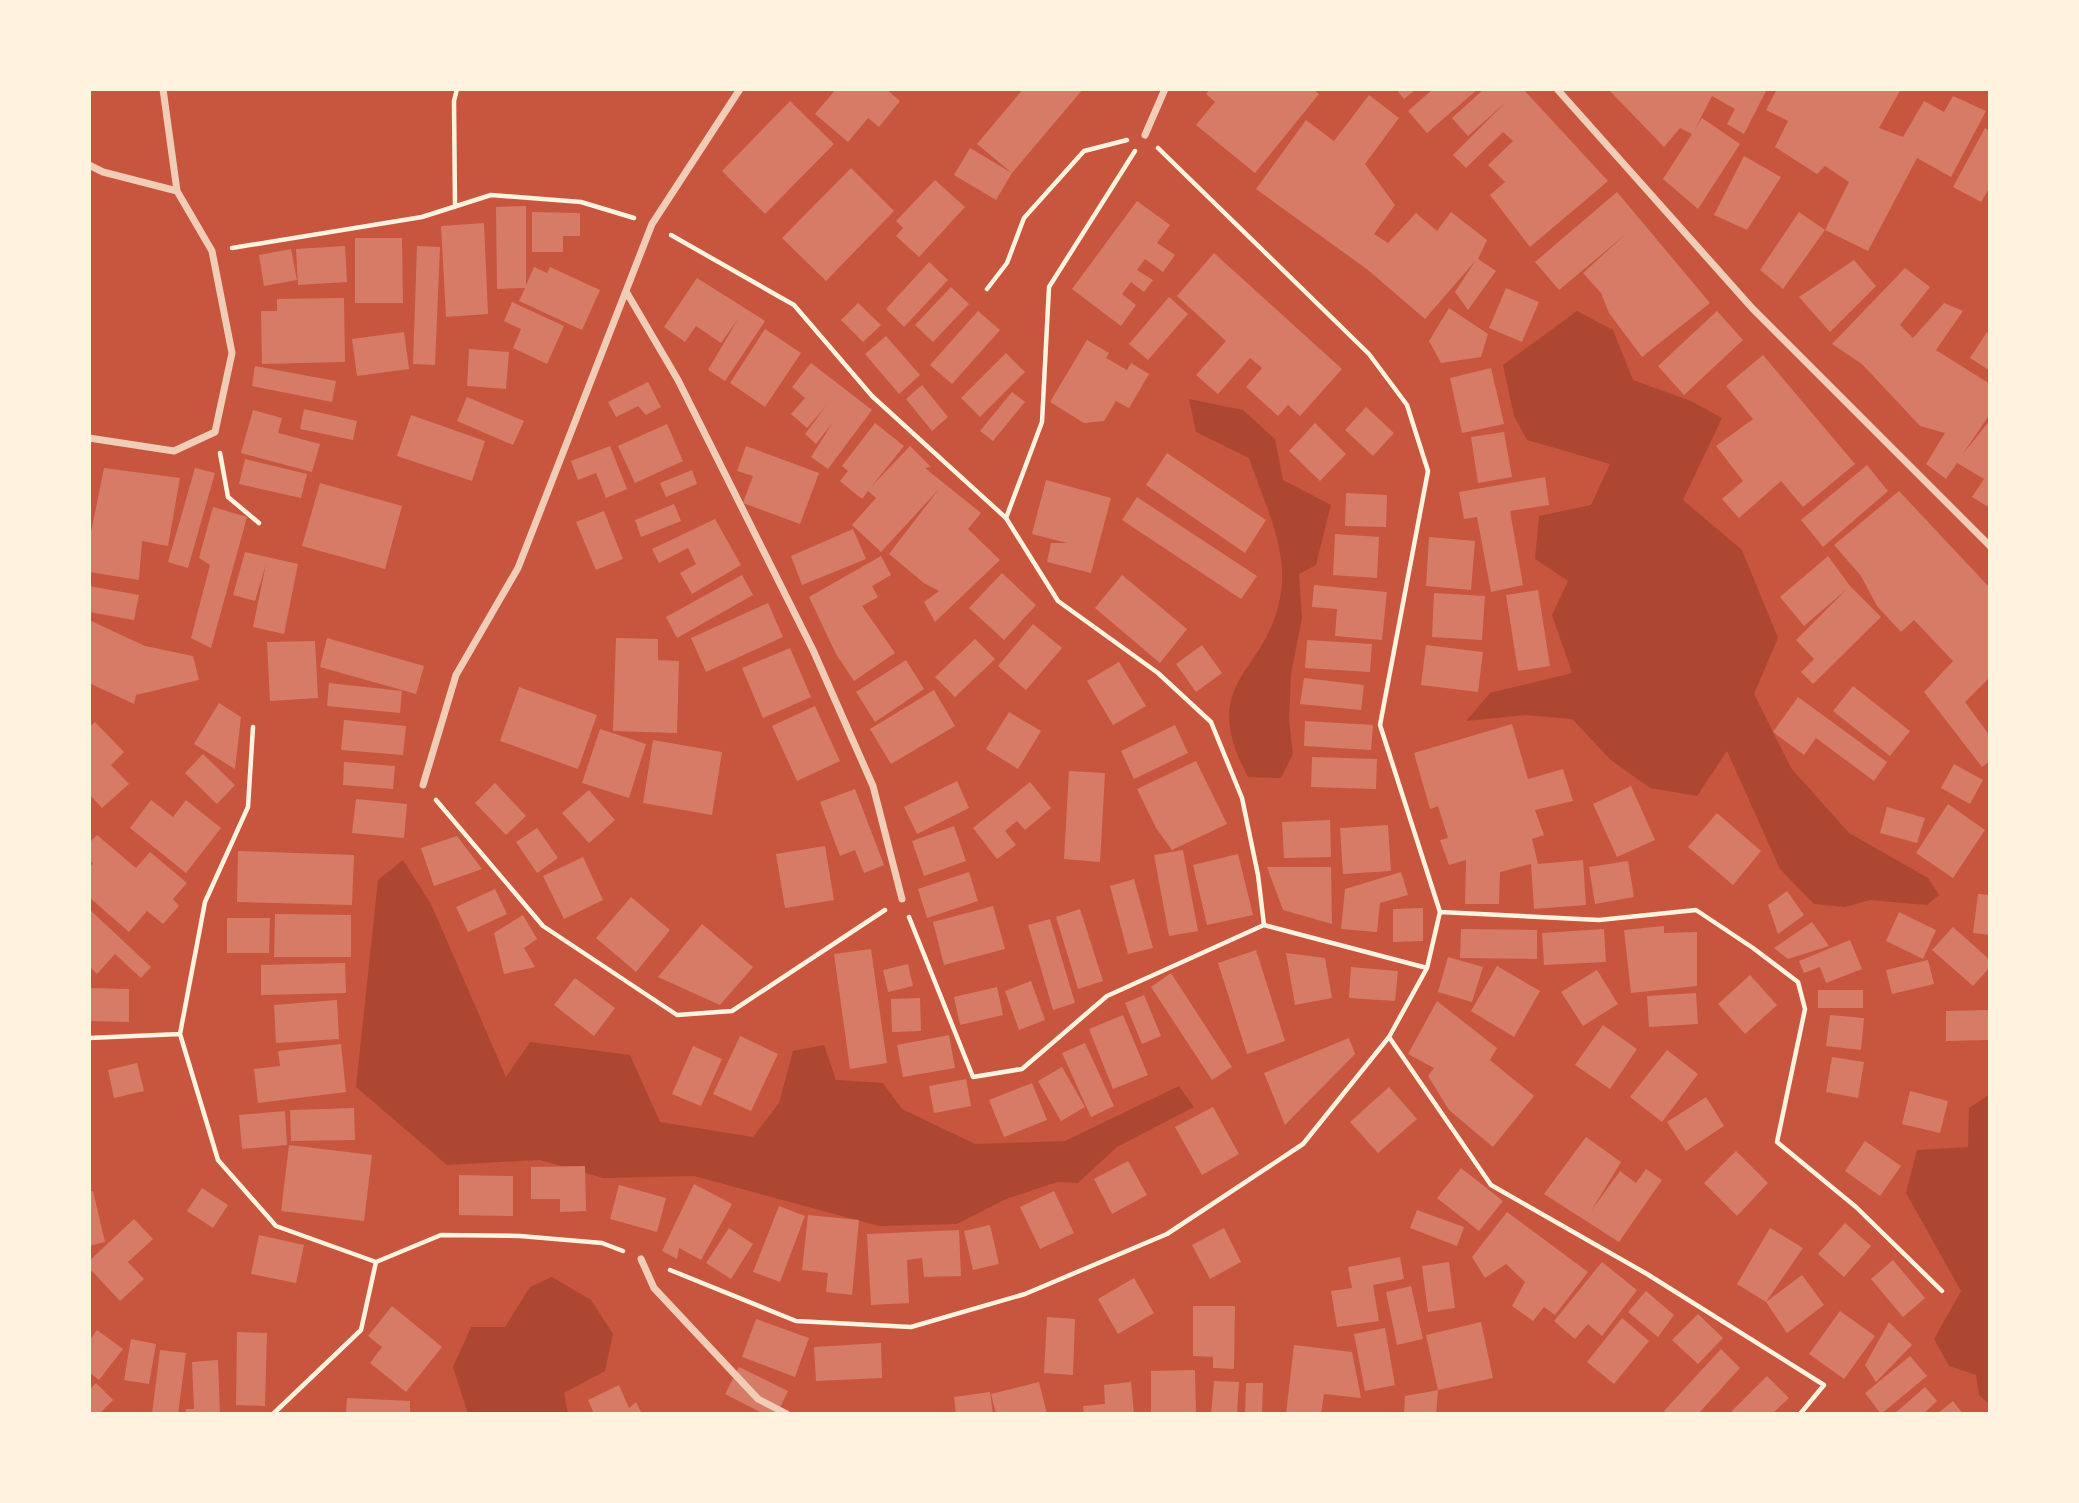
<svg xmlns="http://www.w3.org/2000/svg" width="2079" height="1503" font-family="'Roboto Condensed',sans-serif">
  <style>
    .green { fill: #ae4732 }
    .building { fill: #d67c66 }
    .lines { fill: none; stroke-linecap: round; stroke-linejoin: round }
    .path { stroke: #fff3e0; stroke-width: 4.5 }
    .minor { stroke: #f1ccb7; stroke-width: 7 }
  </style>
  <rect width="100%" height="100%" fill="#c8553d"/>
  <path class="green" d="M1577,311L1613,330L1633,380L1691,401L1722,418L1683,500L1742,550L1778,638L1754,694L1791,768L1849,833L1928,878L1939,895L1927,905L1870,900L1845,907L1814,904L1780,869L1727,751L1697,796L1650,788L1611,760L1572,719L1525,715L1466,721L1490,693L1572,673L1552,615L1568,581L1535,559L1539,516L1591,505L1610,464L1527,440L1514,416L1503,365Z
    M1189,399L1243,410L1275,439L1283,480L1331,505L1316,565L1299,574L1302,618L1291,674L1289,720L1293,754L1281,778L1248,777C1195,677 1269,676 1281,592C1288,548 1263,500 1249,458L1196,432Z
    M403,860L431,904L506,1077L530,1042L630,1055L660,1122L753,1137L779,1103L793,1051L824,1045L836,1080L883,1083L902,1109L975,1144L1065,1141L1179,1086L1194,1107L1117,1147L1078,1183L1057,1182L1006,1199L957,1224L879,1226L694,1176L603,1178L540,1160L447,1165L356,1087L378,880Z
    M1990,1094V1405L1979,1395L1976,1375L1949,1366L1934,1339L1961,1291L1906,1193L1917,1150L1968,1147L1969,1108Z
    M552,1277L591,1300L613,1334L605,1371L564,1393L568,1414H468L453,1367L471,1327H505L530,1287Z"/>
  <path class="building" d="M836,89H886L900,101L879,127L868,118L848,142L815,114Z
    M1023,89H1083L1012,173L977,144Z
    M1210,89H1313L1319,94L1255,173L1196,125L1215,102L1206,94Z
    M1396,89H1416L1404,99Z
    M1433,89H1478L1427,133L1408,111Z
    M1484,89H1523L1608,181L1530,247L1490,195L1505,182L1488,165L1513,141L1503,132L1466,168L1453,155L1506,102L1468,136L1452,118Z
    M1608,89H1767L1744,134L1727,124L1735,109L1712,96L1695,129L1702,118L1740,144L1698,209L1663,179L1692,134L1680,128L1664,147Z
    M1777,89H1901L1879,128L1903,137L1924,101L1944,112L1953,96L1986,111L1951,177L1917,158L1868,251L1825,230L1849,182L1825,166L1817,174L1775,147L1788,121L1766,110Z
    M1369,95L1399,118L1365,164L1395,205L1374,234L1388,243L1416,213L1437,231L1451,212L1487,240L1478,259L1496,271L1468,310L1455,292L1476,260L1425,319L1368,270L1256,189L1306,120L1359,160L1334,141Z
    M790,101L834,144L765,214L722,171Z
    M1985,128L1990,131V187L1981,202L1953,187Z
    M970,148L1012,173L996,200L954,175Z
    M1744,156L1781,177L1747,230L1714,215Z
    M851,168L894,211L826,281L782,238Z
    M935,180L965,207L919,257L896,236L903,228L896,221Z
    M1617,192L1710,303L1642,357L1609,313L1601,293L1583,273L1626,234L1559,290L1535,262Z
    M1137,201L1170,225L1157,243L1175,255L1163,272L1145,259L1137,270L1153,280L1144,292L1131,282L1122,294L1136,305L1121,326L1072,289Z
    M526,206V285L534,267L547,273L550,267L600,290L582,330L519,301L525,288L497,289L496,207Z
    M532,212L580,213V236H563V252H532Z
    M1799,212L1825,230L1783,289L1760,270Z
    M484,223L488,314L446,317L441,226Z
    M355,238H402L403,303H355Z
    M345,246L347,282L298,285L296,249Z
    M417,246L440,247L435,365L413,364Z
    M291,249L297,280L264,286L259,255Z
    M1214,253L1342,369L1300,416L1288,405L1278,416L1246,387L1262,368L1250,358L1218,394L1196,375L1226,341L1177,296Z
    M1854,260L1876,286L1830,332L1799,297Z
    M929,262L948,280L904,327L886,309Z
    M1905,268L1930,287L1900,325L1913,338L1944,303L1963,311L1936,350L1990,384V414L1962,455L1990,420V508L1972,497L1984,479L1957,463L1946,479L1926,464L1945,433L1920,426L1862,364L1832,344Z
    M697,278L765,321L725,381L708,370L738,319L721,343L696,326L685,342L664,327Z
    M951,287L969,304L933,342L915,325Z
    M1506,288L1539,302L1522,342L1489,328Z
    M1169,297L1188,314L1148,360L1129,344Z
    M344,298L345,362L262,364L261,311H277V299Z
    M512,302L564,326L547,364L513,348L521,329L504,321Z
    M858,303L881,325L863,342L841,320Z
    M1449,308L1488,334L1481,357L1441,363L1429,341Z
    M978,311L1000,330L952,384L930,365Z
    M1717,311L1743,340L1684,395L1658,366Z
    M765,329L801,353L765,407L730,383Z
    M404,332L409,369L357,376L352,339Z
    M1987,332L1990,334V371L1970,358Z
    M886,336L920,375L899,394L865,354Z
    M1087,340L1109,353L1106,358L1127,370L1131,363L1149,374L1129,408L1116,401L1104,421L1084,423L1050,402Z
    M469,349L509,352L506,389L467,386Z
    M1006,353L1025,372L980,417L961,398Z
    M1763,355L1855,464L1803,507L1781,481L1739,518L1722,499L1743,481L1716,446L1753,419L1726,386Z
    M811,363L872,410L828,469L811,457L833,422L816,444L805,434L827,405L807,428L791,414L805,398L792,387Z
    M255,366L336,381L332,402L252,386Z
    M1491,368L1504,424L1462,433L1450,378Z
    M648,382L661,407L646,415L638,406L616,417L608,402Z
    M922,385L948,417L932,431L906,399Z
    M1012,392L1025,402L993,441L980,431Z
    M467,397L524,421L513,445L457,421Z
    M1366,407L1394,433L1373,456L1345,430Z
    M304,409L357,421L353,440L300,429Z
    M253,410L282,418L278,433L320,444L312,472L241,453Z
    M411,415L485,441L472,481L397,456Z
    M875,423L904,446L871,487L910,446L931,467L925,468L981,513L968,529L1000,560L935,622L924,602L939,591L924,583L889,554L939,489L881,552L852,525L876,498L868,491L862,499L840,481L848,471L842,466Z
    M1315,423L1346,454L1320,481L1289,451Z
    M667,424L683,461L635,483L618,446Z
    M1504,432L1512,477L1478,483L1471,437Z
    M610,446L627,489L606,498L596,473L578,480L571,461Z
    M746,446L819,473L800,524L743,503L753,476L737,471Z
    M1167,453L1266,520L1245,553L1146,485Z
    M245,459L307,474L301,498L239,484Z
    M1867,465L1888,491L1823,547L1801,520Z
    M104,468L180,478L168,546L142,541L139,580L89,572V542Z
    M195,468L215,473L188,568L168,562Z
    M692,470L697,484L666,497L660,483Z
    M1545,477L1549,505L1510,511L1523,585L1491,592L1477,517L1464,519L1459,492Z
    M1046,480L1111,498L1091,573L1047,562L1051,543H1067L1032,534Z
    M320,483L402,506L385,569L302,546Z
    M1899,491L1990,588V677L1965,702L1990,736V761L1982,767L1924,692L1953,661L1914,620L1901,632L1877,606L1861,576L1834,545Z
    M1346,493L1387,495L1386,527L1345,526Z
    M1137,497L1257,576L1241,599L1122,520Z
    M674,504L681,521L641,537L635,520Z
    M213,507L247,517L211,648L191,638L210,565L199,558Z
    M604,511L623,559L596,570L576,522Z
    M715,519L741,565L692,594L680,573L696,564L688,548L659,563L652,549Z
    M853,529L866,559L802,585L791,556Z
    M1335,534L1379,537L1377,578L1333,575Z
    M1429,537L1475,541L1471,590L1426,586Z
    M245,552L298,564L284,634L253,627L266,564L255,601L233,595Z
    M881,556L891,575L872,586L878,597L862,606L895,653L854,681L836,654L809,597Z
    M1828,556L1850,586L1881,617L1813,684L1801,672L1814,659L1796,640L1847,589L1804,626L1780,597Z
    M1002,573L1036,605L1004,640L969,608Z
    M742,575L753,595L677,638L666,617Z
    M1122,575L1187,629L1160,663L1095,608Z
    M1314,585L1387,592L1382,640L1335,636L1337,609L1312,607Z
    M89,586L139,595L134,620L89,612Z
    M1538,590L1550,666L1518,671L1506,595Z
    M1434,593L1485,596L1482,640L1432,637Z
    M768,603L783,637L706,672L691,638Z
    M89,620L145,646L193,656L199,680L136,695L134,704L89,683Z
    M1033,624L1062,648L1026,690L998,666Z
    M327,638L424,666L416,694L320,667Z
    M616,638L658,639V660L679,661L677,733L613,731Z
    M975,639L995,659L955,697L935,677Z
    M1307,640L1372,644L1370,672L1305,668Z
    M315,641L318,698L270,701L267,642Z
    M1202,645L1222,673L1196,692L1176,664Z
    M1426,645L1483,652L1478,692L1421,685Z
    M790,648L811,697L763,718L742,668Z
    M906,660L924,689L875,722L856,692Z
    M1119,662L1146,706L1113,725L1087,681Z
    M1304,678L1364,685L1361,710L1300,704Z
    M329,683L402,691L400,713L327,706Z
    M1853,686L1910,731L1890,756L1833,711Z
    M519,687L597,715L578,769L500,741Z
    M934,690L955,726L891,764L870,729Z
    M1798,697L1887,762L1874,781L1816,738L1804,755L1773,732Z
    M219,703L241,717L235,769L194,744Z
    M815,706L840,761L797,781L772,726Z
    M1009,712L1041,731L1018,769L986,749Z
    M344,720L406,726L403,755L341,750Z
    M1305,721L1373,725L1371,750L1304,746Z
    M95,722L124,752L111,765L129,784L102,808L89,794V727Z
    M1512,724L1528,779L1563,769L1573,801L1535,810L1544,835L1532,839L1538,864L1583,860L1586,905L1534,909L1531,864L1500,872L1499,904H1465L1466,860L1449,865L1440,840L1448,838L1438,806L1430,809L1414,753Z
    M1175,725L1188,753L1134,779L1121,751Z
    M600,729L646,744L629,798L582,783Z
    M653,740L722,752L712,815L643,803Z
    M203,754L235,785L217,804L185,773Z
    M1312,757L1377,759L1376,789L1311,787Z
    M1196,761L1227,824L1172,850L1156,828L1137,789Z
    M344,762L395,766L393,789L343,785Z
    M1954,764L1983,780L1970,804L1941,788Z
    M1069,771L1105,773L1100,862L1064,859Z
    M957,781L969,808L917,834L904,807Z
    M1030,782L1051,808L1025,830L1017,821L1005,831L1016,845L997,859L973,828Z
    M495,783L526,816L506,835L475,803Z
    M1631,786L1655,840L1617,857L1593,804Z
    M855,789L884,865L864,873L855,850L840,856L820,802Z
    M589,790L615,820L589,843L562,813Z
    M356,799L407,804L404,838L352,833Z
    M151,800L173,817L186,800L221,828L186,873L130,828Z
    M1948,804L1985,830L1953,878L1916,853Z
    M1887,807L1925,818L1917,843L1880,833Z
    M1717,813L1761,851L1733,885L1688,847Z
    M1330,820L1331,857L1284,858L1282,822Z
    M1388,825L1391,871L1343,874L1340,828Z
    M954,826L966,861L924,876L912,841Z
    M537,828L558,858L537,873L516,842Z
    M97,835L136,868L150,852L187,883L173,899L179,906L163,924L147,911L129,932L89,897V868L93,863L89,860V843Z
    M457,836L482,869L434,886L421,848Z
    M825,846L834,900L785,908L776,854Z
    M1183,850L1198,931L1169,936L1154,855Z
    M238,851L354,855L352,905L237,902Z
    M1238,854L1253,915L1207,925L1193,865Z
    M583,857L603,900L564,919L543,876Z
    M1628,861L1634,897L1595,904L1589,867Z
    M1267,867H1331L1332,924L1283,910Z
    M969,872L978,901L927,918L918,889Z
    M1401,872L1408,895L1380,903L1377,932L1341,929L1345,889Z
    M1134,879L1153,948L1128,954L1110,886Z
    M495,889L507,914L468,932L456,907Z
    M1787,891L1804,915L1778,934L1768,905Z
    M1978,894L1990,895V935L1973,933Z
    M631,897L670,930L636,972L596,938Z
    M993,906L1005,949L944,965L933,922Z
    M1423,908V941L1393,942V909Z
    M89,909L151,967L141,978L115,954L97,974L89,966Z
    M1080,909L1103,981L1078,989L1056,917Z
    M1899,912L1936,930L1923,959L1886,941Z
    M275,914L351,915V957H274Z
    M523,915L537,939L524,948L535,967L504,974L494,933Z
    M227,918H270L269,953H227Z
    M1050,919L1075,1003L1053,1010L1028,925Z
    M1812,922L1829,946L1788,959L1774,948Z
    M702,924L753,967L720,1005L658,977Z
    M1664,926V933L1697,932V986L1631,993L1624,930Z
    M1953,927L1990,960V967L1973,986L1932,950Z
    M1461,929L1537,930V959L1460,958Z
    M1604,929L1606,962L1544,965L1542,933Z
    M1850,940L1862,969L1826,983L1820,967L1804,973L1799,961Z
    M871,949L887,1063L850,1069L834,954Z
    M1256,950L1285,1041L1247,1054L1218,963Z
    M1286,953L1325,958L1332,998L1295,1005Z
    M1448,957L1483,967L1472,1002L1438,992Z
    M1928,960L1934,984L1892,994L1886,970Z
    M345,963L346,993L261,995V965Z
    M908,964L913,986L888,992L883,970Z
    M1497,966L1540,991L1514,1037L1471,1011Z
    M1351,967L1398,971L1395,1001L1349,998Z
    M1597,970L1618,1004L1583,1026L1561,992Z
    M1171,973L1232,1067L1212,1080L1151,987Z
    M1750,975L1777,1005L1745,1034L1718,1004Z
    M575,978L615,1008L594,1036L554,1005Z
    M1031,981L1045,1020L1019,1030L1005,991Z
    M997,987L1003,1015L960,1025L954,997Z
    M89,988L129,989V1022L89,1021Z
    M1818,990H1863V1008H1818Z
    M1696,993L1698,1024L1649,1027L1647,996Z
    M1144,995L1161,1036L1142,1044L1125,1003Z
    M920,998L921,1031L892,1032L891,999Z
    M337,1000L339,1039L276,1043L274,1005Z
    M1437,1001L1497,1048L1490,1060L1534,1096L1493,1147L1449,1110L1428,1076L1434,1068L1408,1054Z
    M1990,1010V1040L1946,1041V1011Z
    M1123,1015L1148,1075L1113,1089L1089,1029Z
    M1830,1015L1864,1018L1861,1050L1826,1046Z
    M1603,1025L1637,1049L1610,1089L1575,1065Z
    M949,1035L955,1068L903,1077L897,1045Z
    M740,1036L778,1054L751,1111L713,1094Z
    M1349,1038L1355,1054L1285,1125L1264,1073Z
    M1085,1043L1114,1106L1091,1117L1062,1053Z
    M341,1044L346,1092L258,1103L254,1069L280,1066L278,1051Z
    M693,1046L722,1059L701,1106L672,1094Z
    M1667,1050L1698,1074L1662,1122L1630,1097Z
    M1832,1057L1864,1062L1858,1098L1826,1092Z
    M137,1063L144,1091L114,1098L108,1070Z
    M1062,1067L1085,1107L1061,1121L1038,1081Z
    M966,1079L971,1106L934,1113L929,1086Z
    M1032,1083L1047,1120L1004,1137L989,1100Z
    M1389,1087L1417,1119L1378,1153L1350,1122Z
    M1910,1091L1948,1101L1940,1133L1902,1124Z
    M1706,1097L1724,1126L1686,1151L1667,1122Z
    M1213,1107L1239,1154L1202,1175L1175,1127Z
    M354,1108L355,1140L291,1141L290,1110Z
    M285,1111L287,1145L242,1149L239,1115Z
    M1586,1137L1621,1162L1591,1211L1620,1171L1636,1183L1646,1169L1662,1180L1619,1242L1544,1194Z
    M1865,1141L1901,1166L1880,1196L1845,1171Z
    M289,1145L372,1155L364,1221L281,1211Z
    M1736,1151L1768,1183L1737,1216L1704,1183Z
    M1128,1161L1147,1195L1112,1214L1094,1179Z
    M585,1166L586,1211L560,1212V1199H531V1167Z
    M1461,1168L1503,1201L1479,1231L1437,1198Z
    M459,1175L513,1176V1216L459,1215Z
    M694,1184L732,1204L701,1260L679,1248L677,1259L662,1251Z
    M619,1185L666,1198L657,1232L610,1219Z
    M202,1188L228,1205L213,1228L187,1211Z
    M93,1191L105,1242L89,1246V1192Z
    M1054,1191L1074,1233L1040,1249L1020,1207Z
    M779,1206L805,1216L780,1282L753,1272Z
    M1417,1210L1464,1227L1457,1246L1410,1228Z
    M1507,1212L1588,1272L1555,1315L1544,1307L1533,1321L1512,1306L1525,1282L1506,1264L1485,1278L1472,1257Z
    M808,1215L859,1220L852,1295L826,1292L828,1273L802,1270Z
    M134,1219L153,1239L128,1262L144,1279L120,1301L89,1268V1261Z
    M1845,1223L1871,1246L1844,1277L1818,1254Z
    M990,1225L999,1264L973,1270L964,1231Z
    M729,1228L753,1244L731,1279L706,1263Z
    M1224,1228L1241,1262L1210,1279L1192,1245Z
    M1770,1228L1803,1248L1766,1302L1802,1275L1824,1305L1787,1333L1766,1302L1737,1284Z
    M959,1230L961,1276L924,1277L922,1258L907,1260L909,1303L871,1305L867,1234Z
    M259,1235L304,1245L296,1283L251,1274Z
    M1400,1257L1404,1279L1373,1285L1379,1321L1337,1327L1331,1291L1352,1288L1348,1267Z
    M1893,1260L1925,1298L1903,1317L1871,1279Z
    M1449,1262L1455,1308L1428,1312L1422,1266Z
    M1602,1262L1637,1290L1602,1336L1588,1324L1575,1339L1554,1321Z
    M1134,1278L1154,1313L1118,1334L1098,1299Z
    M1411,1286L1423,1339L1397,1345L1386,1292Z
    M1646,1291L1674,1315L1658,1337L1628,1312Z
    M392,1306L442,1347L406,1392L370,1363L382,1347L368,1336Z
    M1193,1306H1235L1234,1369L1213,1368V1357L1193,1356Z
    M1840,1311L1875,1336L1844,1379L1809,1354Z
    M1698,1314L1723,1338L1698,1364L1672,1340Z
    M1047,1317L1075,1319L1073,1375L1044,1373Z
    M1622,1318L1649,1341L1614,1384L1587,1362Z
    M756,1319L809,1338L795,1377L742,1357Z
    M1481,1322L1493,1378L1438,1390L1426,1335Z
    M1889,1322L1912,1345L1876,1382L1865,1365Z
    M1385,1328L1395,1385L1365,1391L1354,1334Z
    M97,1330L123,1349L99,1380L89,1372V1341Z
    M237,1332L267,1333L265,1406L236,1405Z
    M131,1339L156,1344L149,1384L124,1380Z
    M881,1343L882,1378L816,1381L814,1347Z
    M1294,1345L1352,1352L1361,1398L1324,1394L1321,1414H1286Z
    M1721,1349L1740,1368L1698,1414H1668L1664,1411Z
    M160,1350L186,1353L178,1414H152Z
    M1910,1356L1927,1376L1881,1414L1865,1393Z
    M218,1360L220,1414H186V1409H194L192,1362Z
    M739,1367L788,1391L777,1414H764L725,1394Z
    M1195,1370L1196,1414H1151V1371Z
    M1767,1376L1789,1398L1772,1414H1729Z
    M1214,1381L1239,1382L1237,1414H1211Z
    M1039,1382L1047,1414H996L991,1394Z
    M1131,1382L1134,1414H1084L1083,1406L1105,1404L1104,1385Z
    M96,1383L113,1400L99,1414H89V1390Z
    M1246,1383H1263L1262,1414H1245Z
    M619,1385L629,1408L636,1402L642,1414H594L588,1400Z
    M1925,1387L1937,1401L1923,1414H1894Z
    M1438,1390L1436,1414H1404L1405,1396Z
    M990,1392L993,1414H956L954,1397Z
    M347,1398L410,1401V1414H346Z
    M1953,1401L1963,1414H1937Z"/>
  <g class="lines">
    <path class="path" d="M455,207L454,101L457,89
      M671,235L794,305L872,396L1006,518L1058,601L1158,673L1211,722L1242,798L1258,875L1264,925
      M232,248L422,217L491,195L581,202L634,218
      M987,289L1007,263L1024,218L1084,151L1127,140
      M220,453L228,497L259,523
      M1006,518L1042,422L1049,287L1135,151
      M253,727L248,807L205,902L180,1034L218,1160L276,1226L376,1262L441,1235L520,1236L602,1243L623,1251
      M436,800L543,926L677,1015L732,1011L885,910
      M1440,912L1599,920L1696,910L1753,948L1798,982L1805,1009L1777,1142L1856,1207L1942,1291
      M909,917L973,1077L1022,1069L1107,996L1264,925L1427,968
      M1389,1037L1491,1185L1647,1274L1824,1385L1800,1414
      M89,1038L180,1034
      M670,1270L796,1321L911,1327L1025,1294L1167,1234L1303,1144L1389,1037L1427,968L1440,912L1380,725L1428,471L1407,405L1369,354L1158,148
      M273,1414L361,1330L376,1262"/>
    <path class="minor" d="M1557,89L1752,308L1990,546
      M1145,135L1165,89
      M89,165L103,172L177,191
      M627,293L678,380L813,650L873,786L902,899
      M89,438L174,451L215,432L232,353L212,251L177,191L163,89
      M423,785L456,675L518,568L652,224L740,89
      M641,1259L654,1288L758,1399L787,1414"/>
  </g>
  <rect width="2079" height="1503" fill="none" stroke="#fff3e0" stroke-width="182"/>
</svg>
